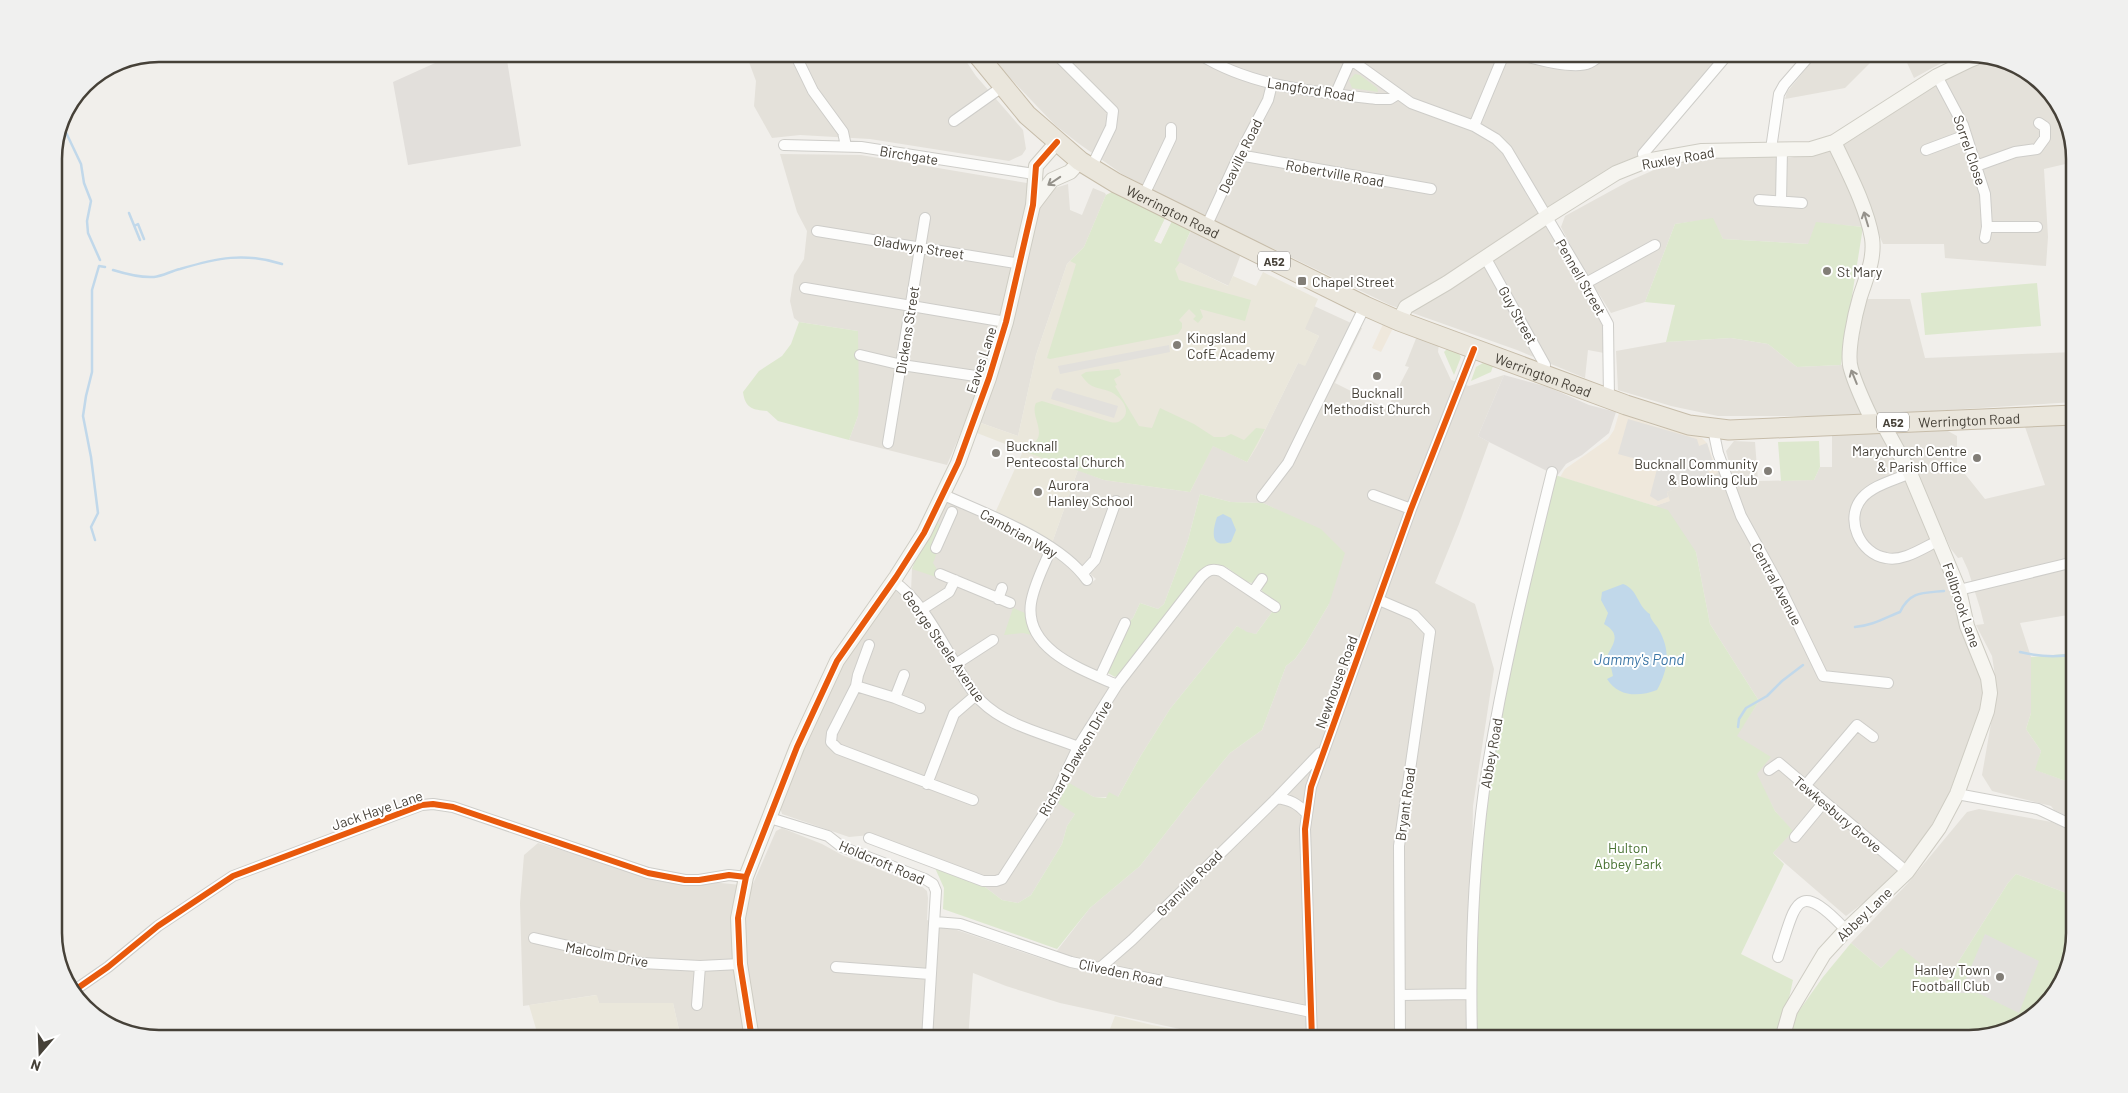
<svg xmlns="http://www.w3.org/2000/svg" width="2128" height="1093" font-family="Barlow,sans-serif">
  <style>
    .residential { fill: #e4e1da }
    .commercial { fill: #efe8dc }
    .industrial { fill: #e2dfdb }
    .education { fill: #eae7db }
    .green { fill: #dde8ce }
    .parking { fill: #e2e0dc }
    .water { fill: #c1d8ea }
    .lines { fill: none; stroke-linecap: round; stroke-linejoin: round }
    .stream { stroke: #c1d8ea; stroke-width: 2.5 }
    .street-casing { stroke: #cecdc9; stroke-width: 12 }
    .secondary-casing { stroke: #ceccc3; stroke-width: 16 }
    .highway-casing { stroke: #c6bca9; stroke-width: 21 }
    .street { stroke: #fdfdfc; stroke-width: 10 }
    .secondary { stroke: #f6f5f0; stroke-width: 14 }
    .highway { stroke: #eae6dc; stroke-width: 19 }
    .cycleway-casing { stroke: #fff; stroke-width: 9 }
    .cycleway { stroke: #e8590c; stroke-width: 6 }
    .oneway { stroke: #95928b }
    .poi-dot { fill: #827e77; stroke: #fff; stroke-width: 2 }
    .labels { text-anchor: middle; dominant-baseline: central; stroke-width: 4; stroke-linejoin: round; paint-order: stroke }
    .shield { fill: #fff; stroke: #7e7a74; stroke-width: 1 }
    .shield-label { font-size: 12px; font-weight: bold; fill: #464138 }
    .street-label { font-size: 14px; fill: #464138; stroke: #fff }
    .poi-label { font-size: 14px; fill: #464138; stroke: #fff; text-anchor: start }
    .park-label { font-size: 14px; fill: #477131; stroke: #fff }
    .water-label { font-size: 15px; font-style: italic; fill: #3c76a6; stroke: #fff }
    .rim { fill: none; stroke: #464138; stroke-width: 2.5 }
  </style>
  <rect width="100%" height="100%" fill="#f1efeb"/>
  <path class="residential" d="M746,54H963L962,55L976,76L1023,130L1026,149L1022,155L1009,161L870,139L800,135L772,138L754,106L756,81Z
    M987,54H1728L1643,154L1546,217L1602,325L1604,353L1588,350L1585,378L1517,350L1390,305L1274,249L1216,223L1122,174L1078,143L1055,125Z
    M1818,54H1879L1845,88L1785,99L1787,92Z
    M1903,54H1958L1914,78Z
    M1994,60L2015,65L2056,100L2074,153V162L2044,169L2048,237L2046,266L1945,258L1944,244H1883L1876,228L1817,223L1809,244L1723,239L1712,219L1675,224L1645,302L1611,313L1582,267L1561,227L1565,216L1629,181L1663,166L1732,155L1789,158L1828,151L1845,144L1958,71Z
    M780,154L861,155L1027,183L1051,191L1055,188L1068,184L1070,210L1082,215L1093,188L1105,193L1106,195L1084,247L1067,264L1036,355L1018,436L967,418L947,465L849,440L858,416V331L799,322L794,318L790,301L794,275L804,259L807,231L797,212Z
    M1193,227L1242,251L1229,286L1176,261Z
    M1865,299H1910L1925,358L2074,352V402L1853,416H1718L1671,406L1618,390L1616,351L1666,342L1731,338L1768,344L1797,367L1841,365L1856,357Z
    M1314,306L1362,328L1335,383L1387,409L1409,367L1405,366L1417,336L1439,343L1438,352L1451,380L1469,386L1504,375L1478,436L1489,442L1459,524L1435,583L1475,604L1494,669L1473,806L1469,1039H1226L1060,1003L1006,986L973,973L968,1039H681L673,1003H599L596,995L523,1006L520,903L524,855L538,843L666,882L701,884L710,882L752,886L776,831L782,828L822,844L842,855L921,886L927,891L928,898L927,920L1049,961L1090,908L1140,866L1200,789L1230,753L1262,730L1286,666L1295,659L1305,645L1329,604L1290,516L1263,503L1231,502L1200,494L1188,540L1164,604L1158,609L1140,603L1133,618L1125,625L1096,677L1118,688L1207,578L1217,574L1272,612L1256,634L1247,633L1237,626L1170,709L1140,757L1118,797H1094L1069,784L1075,814L1067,826L1062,844L1031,895L1018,903L1002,900L985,887L983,876L870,835L849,837L782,814L780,807L807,738L841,665L896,588L911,591L912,569L919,550L946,500L1038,546L1060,560L1088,586L1096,579L1052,543L1078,470L1104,480L1190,492L1213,445L1247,462L1257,446L1298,363L1305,365L1319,336L1304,329Z
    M2074,422V614L2020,623L2031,657V713L2026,729L2041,751L2036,770L2074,784V819L2054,810L2051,806L1992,791L1982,775L1997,689L1992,656L1976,625L1984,624L1980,608L1968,570L1962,557L1958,558L1951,549L1894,428L1939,426L1957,436V464L1985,499L2045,485L2024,424Z
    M1878,429L1908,481L1951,588L1961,631L1976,659L1984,682L1983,704L1945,804L1918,846L1892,877L1867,900L1846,916L1773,853L1792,831L1775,811L1736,736L1759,701L1710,624L1696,552L1655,506L1669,501L1666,492L1730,466L1726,451L1734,441L1755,442L1758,481L1814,480L1820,467H1832V431Z
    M1979,809L2052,822L2074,833V896L2016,874L2008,883L1945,983L1901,949L1881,968L1851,943L1908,883L1967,812Z"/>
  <path class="commercial" d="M1384,322L1394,326L1381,352L1372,348Z
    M1619,413L1655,426L1702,438L1707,443L1718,473L1667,492L1670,501L1655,506L1560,477L1565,469L1608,439L1614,430Z"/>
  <path class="industrial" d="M455,54H506L521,146L408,165L393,82Z
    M1504,375L1548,387L1589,405L1616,412L1609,433L1582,455L1566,464L1557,476L1489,442L1478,436Z"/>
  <path class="education" d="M1112,192L1165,218L1154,241L1161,244L1172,221L1177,261L1228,286L1233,276L1256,286L1263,272L1318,299L1305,329L1319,336L1305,366L1298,363L1257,446L1247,462L1213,446L1190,492L1104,480L1078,470L1052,543L995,513L1023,451L977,433L981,423L1018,436L1036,355L1067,264L1084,247L1106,195Z
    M597,995L599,1003H673L681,1039H539L529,1005Z
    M1115,1016L1152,1025L1226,1039H1106Z"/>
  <path class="green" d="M1355,74L1360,75L1377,88L1378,92L1352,88L1349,80Z
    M1112,192L1165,218L1154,241L1161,244L1172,221L1191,230L1177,261L1180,262L1175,269L1179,280L1251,300L1245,321L1200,309L1203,317L1198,323L1193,319L1196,316L1189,309L1179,320L1182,323V328L1178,334L1050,359L1047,358L1076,264L1070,261L1084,247L1106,195Z
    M1713,218L1723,239L1808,244L1816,222L1863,227L1841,365L1797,367L1768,344L1731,338L1666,342L1675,305L1645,302L1675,224Z
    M2037,283L2041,326L1925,335L1921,293Z
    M799,322L858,331L859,401L858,416L849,440L778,421L767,411C753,410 745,408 743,392L759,371L782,356L791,344Z
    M1448,348L1458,352L1461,357L1454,375L1444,352Z
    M1483,363L1493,366L1491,372L1471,381L1476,367Z
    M1119,369L1121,375L1114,379L1117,385L1115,386L1139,426L1152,428L1160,408L1194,424L1214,437H1225L1231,434L1244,440L1256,428L1265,429L1247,462L1213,446L1190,492L1104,480L1023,451C1027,446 1032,445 1036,441C1045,430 1030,415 1036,403L1042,401L1110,422C1115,423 1118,423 1121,420C1133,411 1121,397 1111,392C1105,389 1098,389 1092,386C1088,384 1084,379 1081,375L1086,372Z
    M1819,441L1820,467L1814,480L1781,481L1778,442Z
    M1555,475L1668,510L1696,552L1710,624L1759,701L1737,736L1771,757L1757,774L1775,811L1793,831L1773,853L1784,864L1741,954L1793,980L1780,1039H1474C1474,957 1477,872 1488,790C1503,684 1530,580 1555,475Z
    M1200,494L1231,502L1263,503L1321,529L1345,553L1329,604L1305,645L1295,659L1286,666L1262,730L1230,753L1200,789L1140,866L1090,908L1057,949L943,909L944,888L935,868L985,887L1002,900L1018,903L1031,895L1062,844L1067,826L1075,814L1058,803L1069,783L1094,797L1106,798L1109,792L1118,797L1140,757L1170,709L1237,626L1247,632L1256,634L1272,612H1276L1280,606L1262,591V586L1268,578L1261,573L1253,583C1240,583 1232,566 1219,565C1215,564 1210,566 1206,567L1119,674L1115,677L1108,673L1106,669L1125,625L1133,618L1140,603L1158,609L1164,604L1188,540Z
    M935,521L941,526L938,550L933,563L938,571L936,577L912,569L920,550Z
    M1013,608L1025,613L1032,635L1023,633L1004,635Z
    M2074,653V784L2035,770L2041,751L2026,729L2031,713V657Z
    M2016,874L2074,896V934L2063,980L2027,1022L1969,1039H1790L1796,1015L1823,977L1851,943L1881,968L1901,948L1945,983L2008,883Z"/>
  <path class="parking" d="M1169,345L1170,352L1060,374L1058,366Z
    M1057,388L1118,406L1114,418L1051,399L1053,392Z
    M1628,419L1697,439L1699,446L1707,443L1714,466L1707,468L1710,475L1667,492L1668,497L1658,501L1650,496L1658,465L1618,454Z
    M1985,934L2039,961L2019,1013L1978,993H1960Z"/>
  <path class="water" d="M1223,514L1231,518L1236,530L1231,542C1210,549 1212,532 1217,517Z
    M1623,584C1638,589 1637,606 1650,614C1650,620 1656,624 1659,630C1671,651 1668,670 1657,690C1639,697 1618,697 1607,679L1613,676L1608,654C1616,640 1619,633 1604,624L1608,613L1601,600L1602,592Z"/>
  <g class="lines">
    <path class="stream" d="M61,122L81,164L84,183L91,201L87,221L88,233L100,260
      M129,213L140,240
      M136,225L138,224L144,239
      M113,270C126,274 140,278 154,277C163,276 171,271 180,269C217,258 244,252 282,264
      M95,540L91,527L98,513L91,457L83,416L86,396L92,372V290L99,266L105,267
      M1855,627C1871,626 1885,618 1900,612C1910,591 1923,593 1944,591
      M2020,652C2037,656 2056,658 2074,654
      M1738,727L1739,719L1746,708L1767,696L1782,681L1803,665"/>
    <defs>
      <path id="street" d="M795,54L813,91L843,132L846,146
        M1056,54L1113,111L1111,127L1091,168
        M1199,54C1251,87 1316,92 1376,99H1390L1398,94
        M1343,54L1411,103L1474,126L1496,139L1507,150L1586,283L1608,324L1609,399
        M1518,54C1535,59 1574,70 1589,63C1594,61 1598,57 1603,54
        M1937,76L1963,125L1976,166L1985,194L1987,227H2037
        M1336,93L1351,59
        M954,121L1002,87
        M1474,126L1504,54
        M784,145L861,147L1034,174
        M1771,149L1779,94L1784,85L1811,54
        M1926,150L1966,135
        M1239,155L1431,189
        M1646,161L1643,154L1728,54
        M1976,166L2015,152L2037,149L2045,138V127L2039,123
        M1143,197L1171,138V128
        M1759,200L1802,203
        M1781,201L1782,150
        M1206,227L1239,155L1268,100L1272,84
        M817,231L1021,264
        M1985,238L1987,227
        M1485,257L1545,365L1543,375
        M1586,283L1655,245
        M805,288L1006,322
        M860,355L902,365L989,378
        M1713,429L1718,453L1741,516L1779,585L1823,676L1888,683
        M888,443L925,218
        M1910,473C1895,480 1873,485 1862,498C1844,519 1860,554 1886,558C1904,562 1924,547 1940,540
        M944,495C986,514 1060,541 1087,580
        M1373,495L1411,509
        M1262,497L1288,463L1365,306
        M936,548L952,512
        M1051,549C1044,566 1034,584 1031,603C1024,650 1083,670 1117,685
        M1083,573L1095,560L1116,501
        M940,574L1010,603
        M893,581C921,600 938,635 955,663C963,676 970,691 981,701C1006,726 1046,734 1078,747
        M1959,590L2074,562
        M1253,592L1262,579
        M998,599L1002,588
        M1379,600L1414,615L1430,632L1399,846L1400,1039
        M921,610L949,592L955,580
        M869,645L858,675L856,686L832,733L831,742L838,749L973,800
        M956,664L993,640
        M1100,677L1125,623
        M856,686L895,698L920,708
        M895,698L904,675
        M1769,770L1779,763L1907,872
        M927,784L954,714L976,695
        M1805,786L1857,725L1873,737
        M1957,794L2038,809L2074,826
        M1277,798C1290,800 1297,803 1306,813
        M770,818L828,836L842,847L925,879L933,884L936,891L927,1039
        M1795,837L1824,802
        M869,838L983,881H996L1002,879L1053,800L1078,747L1117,685L1201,577C1208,570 1212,568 1221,571L1275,607
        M935,922L960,924L1071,962L1311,1012
        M534,938L642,963L700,966L740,964
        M1778,957C1796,905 1795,876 1846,930
        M836,967L930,974
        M1101,967L1132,940L1277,798L1320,753
        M72,992L108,967L158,926L233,876L422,805L433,804L453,807L648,873L685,880H699L729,875L746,877
        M1400,995L1471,994
        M697,1005L700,966
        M1312,1039L1305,829L1311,787L1411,509L1474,349
        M1472,1039C1470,957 1473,872 1484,790C1500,683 1526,577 1552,472"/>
      <path id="secondary" d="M1834,142C1848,172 1866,205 1872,238C1875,259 1866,278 1860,297C1855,314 1846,354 1851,369C1856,387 1865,405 1873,422
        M1033,205L1052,180L1070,172L1080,161
        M1399,321L1406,307L1447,283L1546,217L1616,173L1646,161L1702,151L1811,149L1834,142L1937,76L1970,60L1980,56
        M752,1039L740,964L738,918L746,877L797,747L837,661L896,577L924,533L958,463L989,378L1006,322L1033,205L1036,166L1057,142
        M1782,1039L1790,1011L1824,954L1846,930L1907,872L1939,828L1957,794L1987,711L1990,693L1988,678L1967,626L1959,590L1910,473L1882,422"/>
      <g id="highway">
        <path id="s1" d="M977,54L1027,115L1080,161L1116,183L1365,306L1399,321L1626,405L1689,425L1729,430L2074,415"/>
      </g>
    </defs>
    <use href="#street" class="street-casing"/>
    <use href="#secondary" class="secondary-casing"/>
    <use href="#highway" class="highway-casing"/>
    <use href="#street" class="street"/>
    <use href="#secondary" class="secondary"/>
    <use href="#highway" class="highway"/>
    <defs>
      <path id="cycleway" d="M72,992L108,967L158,926L233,876L422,805L433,804L453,807L648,873L685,880H699L729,875L746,877
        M752,1039L740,964L738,918L746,877L797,747L837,661L896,577L924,533L958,463L989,378L1006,322L1033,205L1036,166L1057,142
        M1312,1039L1305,829L1311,787L1411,509L1474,349"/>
    </defs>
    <use href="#cycleway" class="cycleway-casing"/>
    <use href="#cycleway" class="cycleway"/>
  </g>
  <defs><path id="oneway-shaft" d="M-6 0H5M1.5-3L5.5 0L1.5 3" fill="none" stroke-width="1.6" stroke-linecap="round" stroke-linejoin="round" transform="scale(1.25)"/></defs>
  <g class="oneway">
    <use href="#oneway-shaft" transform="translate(1054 181) rotate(146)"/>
    <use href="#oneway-shaft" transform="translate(1866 219) rotate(-107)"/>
    <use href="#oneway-shaft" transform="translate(1854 377) rotate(-112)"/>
  </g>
  <g class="poi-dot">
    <circle cx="1827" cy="271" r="5"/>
    <rect x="1297" y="276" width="10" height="10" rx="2.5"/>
    <circle cx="1177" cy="345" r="5"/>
    <circle cx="1377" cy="376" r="5"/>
    <circle cx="996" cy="453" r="5"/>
    <circle cx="1977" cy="458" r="5"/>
    <circle cx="1768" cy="471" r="5"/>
    <circle cx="1038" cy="492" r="5"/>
    <circle cx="2000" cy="977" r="5"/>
  </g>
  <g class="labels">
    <g class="shield">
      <rect x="1258" y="251.5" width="32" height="19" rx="4"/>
      <rect x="1877" y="412.5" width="32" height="19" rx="4"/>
    </g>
    <g class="shield-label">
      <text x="1274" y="261">A52</text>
      <text x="1893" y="422">A52</text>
    </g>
    <g class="street-label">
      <text transform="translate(1311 89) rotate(9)">Langford Road</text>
      <text transform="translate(1970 150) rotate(71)">Sorrel Close</text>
      <text transform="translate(909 155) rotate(9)">Birchgate</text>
      <text transform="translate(1240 156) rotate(-64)">Deaville Road</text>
      <text transform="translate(1678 158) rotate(-10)">Ruxley Road</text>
      <text transform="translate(1335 173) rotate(10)">Robertville Road</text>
      <text stroke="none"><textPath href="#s1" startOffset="255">Werrington Road</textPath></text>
      <text transform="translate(919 247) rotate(9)">Gladwyn Street</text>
      <text transform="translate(1581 277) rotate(60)">Pennell Street</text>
      <text transform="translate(1518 315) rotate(61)">Guy Street</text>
      <text transform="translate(907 330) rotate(-81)">Dickens Street</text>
      <text transform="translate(981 360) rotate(-72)">Eaves Lane</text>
      <text stroke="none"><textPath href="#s1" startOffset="660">Werrington Road</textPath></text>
      <text stroke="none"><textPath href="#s1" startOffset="1095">Werrington Road</textPath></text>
      <text transform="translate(1019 533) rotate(29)">Cambrian Way</text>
      <text transform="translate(1777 584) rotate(62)">Central Avenue</text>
      <text transform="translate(1962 605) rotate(71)">Fellbrook Lane</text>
      <text transform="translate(944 646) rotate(55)">George Steele Avenue</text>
      <text transform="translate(1336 682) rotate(-70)">Newhouse Road</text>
      <text transform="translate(1491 753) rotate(-80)">Abbey Road</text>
      <text transform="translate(1075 758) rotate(-60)">Richard Dawson Drive</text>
      <text transform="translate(1405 804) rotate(-82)">Bryant Road</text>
      <text transform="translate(377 810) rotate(-19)">Jack Haye Lane</text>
      <text transform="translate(1838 814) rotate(40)">Tewkesbury Grove</text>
      <text transform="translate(882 862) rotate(23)">Holdcroft Road</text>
      <text transform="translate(1189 883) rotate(-45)">Granville Road</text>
      <text transform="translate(1864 914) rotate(-44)">Abbey Lane</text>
      <text transform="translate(607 954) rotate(11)">Malcolm Drive</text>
      <text transform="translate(1121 972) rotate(12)">Cliveden Road</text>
    </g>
    <g class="poi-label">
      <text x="1837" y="271">St Mary</text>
      <text x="1312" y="281">Chapel Street</text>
      <text x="1187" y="337">Kingsland<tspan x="1187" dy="16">CofE Academy</tspan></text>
      <text x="1377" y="392" text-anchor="middle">Bucknall<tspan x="1377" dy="16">Methodist Church</tspan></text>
      <text x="1006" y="445">Bucknall<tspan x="1006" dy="16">Pentecostal Church</tspan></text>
      <text x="1967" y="450" text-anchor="end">Marychurch Centre<tspan x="1967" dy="16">&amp; Parish Office</tspan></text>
      <text x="1758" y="463" text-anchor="end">Bucknall Community<tspan x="1758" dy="16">&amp; Bowling Club</tspan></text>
      <text x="1048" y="484">Aurora<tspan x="1048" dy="16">Hanley School</tspan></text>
      <text x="1990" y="969" text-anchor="end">Hanley Town<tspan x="1990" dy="16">Football Club</tspan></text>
    </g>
    <g class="park-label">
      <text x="1628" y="847">Hulton<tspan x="1628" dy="16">Abbey Park</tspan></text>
    </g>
    <g class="water-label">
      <text x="1639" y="659">Jammy's Pond</text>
    </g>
  </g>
  <path d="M0 0H2128V1093H0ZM159 62H1969A97 97 0 0 1 2066 159V933A97 97 0 0 1 1969 1030H159A97 97 0 0 1 62 933V159A97 97 0 0 1 159 62Z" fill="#f0f0ef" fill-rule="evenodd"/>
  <path class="rim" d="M159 62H1969A97 97 0 0 1 2066 159V933A97 97 0 0 1 1969 1030H159A97 97 0 0 1 62 933V159A97 97 0 0 1 159 62Z"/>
  <g transform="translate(40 1053) rotate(199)" stroke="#ffffff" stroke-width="4" paint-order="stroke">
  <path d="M0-4L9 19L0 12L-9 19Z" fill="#464138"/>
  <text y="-8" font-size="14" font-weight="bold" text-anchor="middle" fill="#464138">N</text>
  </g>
</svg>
